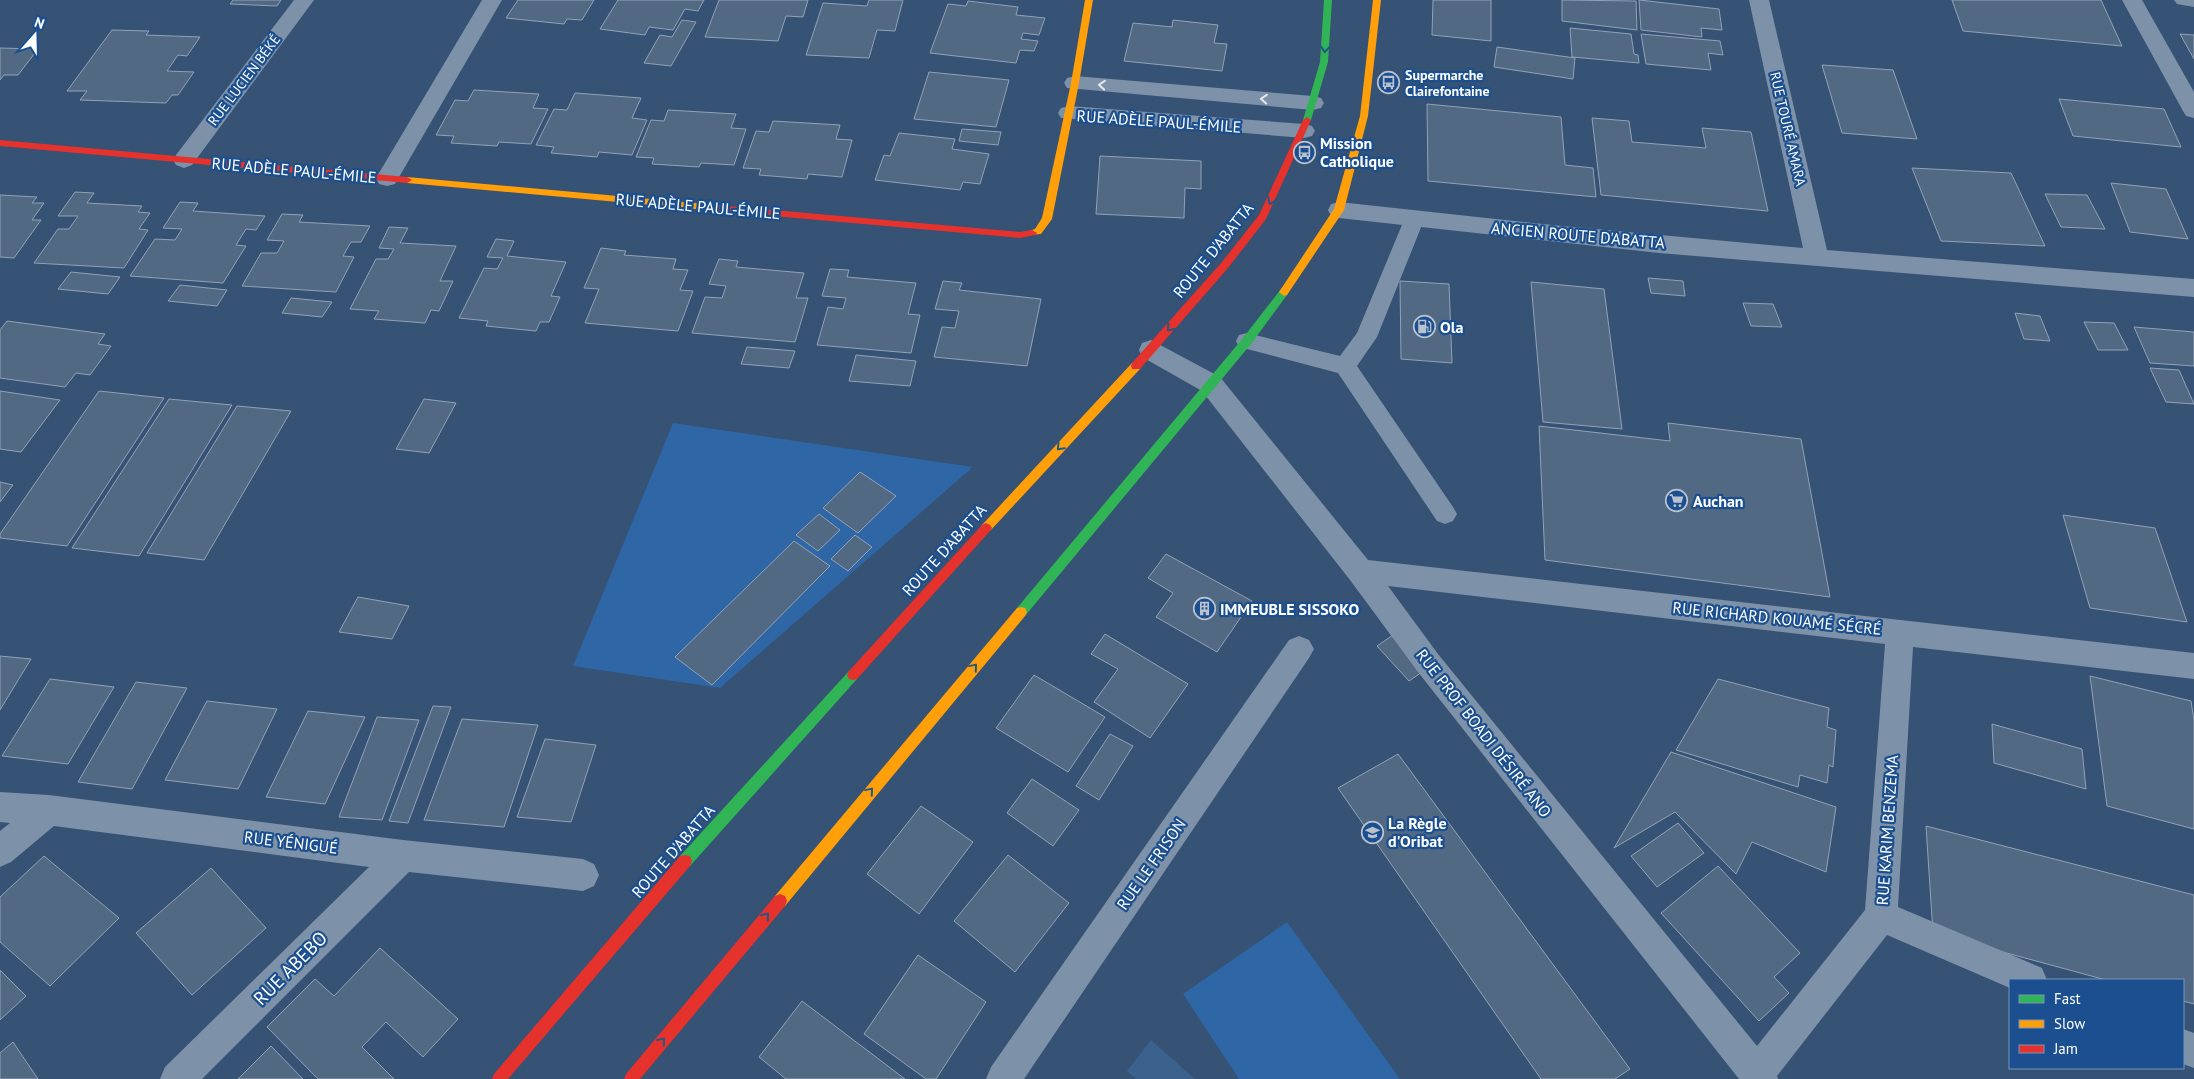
<svg xmlns="http://www.w3.org/2000/svg" width="2194" height="1079" font-family="'PT Sans',sans-serif">
  <style>
    .green { fill: #2f66a5 }
    .water { fill: #3b618d }
    .building { fill: #526984; stroke: #92a2b6 }
    .lines { fill: none; stroke-linecap: round; stroke-linejoin: round }
    .lane { fill: #7d92a8; fill-rule: evenodd }
    .street { fill: #7d92a8; fill-rule: evenodd }
    .fast { fill: #30b455; fill-rule: evenodd }
    .slow { fill: #ff9f0a; fill-rule: evenodd }
    .jam { fill: #e5322d; fill-rule: evenodd }
    .oneway { stroke: #1d5989 }
    .oneway2 { stroke: #e5e9ee }
    .labels { text-anchor: middle; dominant-baseline: central; stroke-width: 4.5; stroke-linejoin: round; paint-order: stroke }
    .far-poi-label { font-size: 14px; font-weight: bold; fill: #fff; stroke: #1b4f8f; text-anchor: start }
    .far-street-label { font-size: 14px; fill: #fff; stroke: #1b4f8f }
    .street-label { font-size: 16px; fill: #fff; stroke: #1b4f8f }
    .poi-label { font-size: 16px; font-weight: bold; fill: #fff; stroke: #1b4f8f; text-anchor: start }
    .near-street-label { font-size: 19px; fill: #fff; stroke: #1b4f8f }
  </style>
  <rect width="100%" height="100%" fill="#365274"/>
  <path class="green" d="M673,423L973,467L720,688L573,666Z
    M1287,922L1400,1079H1239L1183,994Z"/>
  <path class="water" d="M1151,1040L1195,1079H1136L1127,1071Z"/>
  <path class="building" d="M233,0H281L277,6L230,4Z
    M518,0H594L582,20L567,19L564,24L506,18Z
    M618,0H704L698,11L685,9L673,30L649,27L645,35L600,29Z
    M719,0H808L803,17L786,16L778,41L705,37Z
    M869,0H903L895,31L877,30L869,58L806,55L823,3L867,6Z
    M1433,0H1491V41L1432,35Z
    M1562,0L1636,1L1637,30L1562,21Z
    M1639,0L1719,9L1722,30L1701,28L1702,37L1641,30Z
    M1952,0H2101L2122,46L1963,31Z
    M968,1L1018,7L1016,15L1045,18L1039,35L1023,33L1021,39L1038,41L1034,51L1020,50L1016,63L930,53L948,4L966,6Z
    M682,20L696,22L671,66L644,63L660,35L672,37Z
    M1173,20L1218,25L1214,43L1227,44L1222,71L1124,61L1133,23L1172,27Z
    M1570,28L1631,34L1634,54L1638,55L1639,63L1572,57Z
    M112,30L149,31L146,35L200,37L187,56L178,55L167,71L194,72L178,95H172L166,103L80,100L87,91H67Z
    M1641,34L1720,41L1723,55L1708,53L1711,70L1646,64Z
    M2180,34L2194,35V59Z
    M1497,47L1575,58L1573,79L1494,67Z
    M0,48L38,49L18,75H4L0,80Z
    M1822,65L1893,70L1917,139L1842,133Z
    M929,72L1009,80L996,127L914,119Z
    M474,90L539,94L533,108L548,109L531,144L499,142L497,146L451,143L454,136L436,135L455,100L468,101Z
    M575,93L641,98L632,118L647,120L632,155L599,152L597,157L551,153L554,147L536,145L554,109L567,110Z
    M2059,99L2164,109L2181,147L2073,136Z
    M1427,104L1561,117L1565,165L1593,168L1596,197L1428,181Z
    M668,110L736,114L731,128L746,129L734,165L701,163L699,167L652,164L654,158L636,157L651,120L664,121Z
    M1592,118L1629,121L1632,142L1706,148L1702,128L1751,132L1768,211L1601,195Z
    M773,121L840,125L836,139L852,140L842,177L808,174L807,179L759,175L761,169L743,168L756,131L769,132Z
    M962,129L1001,132L998,145L959,141Z
    M899,133L955,139L952,149L989,154L980,184L963,182L960,190L875,180L884,155L890,156Z
    M1100,156L1201,161V189L1185,188L1184,218L1096,214Z
    M1912,168L2011,173L2045,246L1941,241Z
    M2111,183L2166,189L2188,239L2130,232Z
    M75,192L94,193L87,203L142,206L138,212L150,213L139,229L148,230L124,268L34,263L58,229H69L78,216H58Z
    M2045,194L2087,195L2105,229L2061,227Z
    M0,195L37,197L32,203H44L32,220H41L14,258L0,257Z
    M180,202L198,203L193,211L265,216L256,230L246,229L236,245L246,246L223,283L130,276L155,239L175,240L182,229L163,228Z
    M282,214L303,215L299,222L370,226L361,242H351L343,256L354,257L336,292L242,286L261,253H277L284,241L267,240Z
    M389,227L408,228L400,243L456,246L440,281H453L439,311L431,310L425,323L374,319L379,311L350,309L376,259H388L394,249L379,248Z
    M496,239L514,241L507,256L566,262L551,296L560,297L549,322H540L536,331L486,326L488,321L459,318L484,268L497,269L503,258L487,257Z
    M601,248L626,251L624,255L676,259L673,269L688,270L680,290L693,291L678,331L585,323L599,289L584,288Z
    M719,259L738,261L736,267L804,273L796,298H808L795,342L692,333L705,297L722,298L726,286L709,284Z
    M830,269L849,270L847,277L916,283L908,314L920,315L911,353L817,345L828,307L843,309L846,298L822,296Z
    M71,272L120,277L108,294L58,289Z
    M1648,278L1683,281L1685,296L1651,293Z
    M943,281L962,283L959,290L1041,299L1027,366L934,357L942,327L955,328L959,311L935,309Z
    M1400,281L1449,284L1452,363L1401,359Z
    M1531,282L1604,289L1622,429L1543,422Z
    M180,285L227,290L217,306L168,301Z
    M291,298L332,302L322,317L282,313Z
    M1743,303L1773,304L1782,327L1751,326Z
    M2015,313L2040,316L2050,341L2024,339Z
    M7,321L105,334L98,344L111,346L90,375L76,373L65,387L0,378V330Z
    M2084,322L2114,323L2128,350H2098Z
    M2134,327L2194,332V366L2150,363Z
    M747,347L795,351L789,368L741,364Z
    M856,355L916,361L910,386L849,381Z
    M2150,368L2179,370L2194,404L2166,402Z
    M0,391L60,400L21,452L0,449Z
    M99,391L164,398L67,546L0,538V534Z
    M169,399L232,405L139,556L72,548Z
    M424,399L456,403L429,453L396,449Z
    M237,406L291,411L204,560L147,553Z
    M1668,423L1801,439L1830,597L1545,560L1539,426L1670,441Z
    M860,472L896,496L858,533L823,508Z
    M0,482L13,485L0,502Z
    M819,514L840,530L818,551L796,535Z
    M2063,515L2155,528L2187,622L2090,608Z
    M855,535L872,547L848,571L831,559Z
    M794,541L830,566L712,685L675,657Z
    M1166,554L1252,601L1217,652L1156,617L1173,593L1148,578Z
    M358,597L409,606L392,639L339,632Z
    M1105,634L1188,684L1150,738L1094,702L1118,669L1091,654Z
    M1393,635L1425,670L1409,681L1377,646Z
    M0,656L31,659L0,710Z
    M1034,675L1105,717L1068,772L996,728Z
    M2090,676L2191,701L2194,720V829L2107,806Z
    M50,679L114,687L68,764L2,756Z
    M1718,679L1829,708L1827,727L1836,730L1833,767L1829,765L1827,783L1800,775L1798,787L1676,750Z
    M136,682L187,688L132,789L78,782Z
    M207,701L277,709L238,789L165,780Z
    M433,706L451,707L408,823L389,821Z
    M308,711L365,717L325,804L266,797Z
    M377,717L419,720L382,820L339,817Z
    M462,719L538,725L504,827L424,820Z
    M1992,724L2082,749L2086,789L1994,763Z
    M1110,734L1133,746L1099,800L1076,786Z
    M545,739L596,745L571,822L517,817Z
    M1671,752L1836,807L1826,872L1752,842L1736,874L1675,812L1614,848Z
    M1398,754L1630,1069L1615,1079H1541L1338,788Z
    M1032,779L1079,810L1053,846L1007,813Z
    M921,806L973,842L919,914L867,874Z
    M1678,823L1704,853L1657,887L1631,856Z
    M1926,826L2194,895V1004L2183,1001V980H2106L1933,933Z
    M1008,855L1069,903L1015,972L954,921Z
    M44,856L119,918L50,986L0,942V897Z
    M1718,866L1800,953L1774,977L1789,993L1759,1021L1661,913Z
    M211,868L266,928L192,995L136,933Z
    M380,948L458,1019L423,1057L386,1022L362,1047L394,1079H318L267,1027L315,979L334,996Z
    M918,955L986,1002L936,1079H926L864,1034Z
    M0,970L26,996L0,1020Z
    M802,1001L905,1079H786L759,1057Z
    M13,1042L38,1079H0V1053Z
    M271,1046L303,1079H238Z"/>
  <g class="lines">
    <path class="lane" d="M1414,213L1421,215L1424,220L1377,337L1357,366L1453,507L1457,514L1453,521L1445,524L1437,521L1338,373L1247,349L1239,347L1236,341L1239,335L1247,333L1340,356L1357,333L1404,220L1407,215Z"/>
    <path class="street" d="M294,0H314L192,165L184,168L176,165L173,160L176,155Z
      M482,0H502L395,184L387,186L379,184L376,178Z
      M1749,0H1769L1827,250L2194,279V297L1659,253L1339,218L1331,216L1328,210L1331,204L1339,202L1552,225L1803,248Z
      M2122,0H2142L2194,92V118L2186,116L2183,111Z
      M2174,0H2194V7L2177,4Z
      M1075,76L1313,96L1321,98L1324,103L1321,108L1313,110L1067,88L1064,83L1067,78Z
      M1069,106L1304,124L1312,126L1315,131L1312,136L1304,138L1061,118L1058,113L1061,108Z
      M1151,340L1220,377L1368,560L2194,653V679L1913,647L1898,907L2042,968L2047,980H2010V988L1887,935L1777,1076L1778,1079H1739L1418,672L1350,580L1202,391L1142,357L1139,350L1142,343ZM1388,586L1885,644L1865,910L1757,1046L1438,654Z
      M1299,636L1309,640L1314,649L1309,658L1024,1079H986L991,1067L1289,640Z
      M0,792L49,795L403,840L583,859L594,864L599,875L594,886L583,891L409,872L202,1079H160L165,1067L369,867L54,826L11,862L0,867V831L10,823L0,822Z
      M2183,1029L2194,1033V1068L2183,1064Z"/>
    <path class="fast" d="M1324,0H1332L1328,62L1311,120L1307,123L1303,120L1320,62Z
      M1284,288L1289,292L1287,295L1251,344L1025,616L1021,617L1017,616L1015,612L1017,608L1243,338L1281,289Z
      M853,670L857,671L859,675L857,679L690,866L685,867L680,866L678,861L680,856L849,671Z"/>
    <path class="slow" d="M1085,0H1093L1079,83L1052,219L1041,234L1029,235V231L1035,229L1042,218L1071,83Z
      M1373,0H1381L1368,116L1344,210L1287,295L1284,296L1279,292L1281,289L1334,209L1360,116Z
      M407,177L717,205L722,208L717,211L407,183L402,180Z
      M1136,362L1140,363L1141,366L1140,369L990,531H982L980,528L982,525L1132,363Z
      M1021,607L1025,608L1027,612L1025,616L785,906L780,908L775,906L773,901L775,896L1017,608Z"/>
    <path class="jam" d="M1307,117L1311,120L1266,219L1228,268L1140,369H1132L1131,366L1132,363L1222,262L1259,215L1303,120Z
      M0,140L407,177L412,180L407,183L0,146Z
      M717,205L1020,232L1032,230L1037,233L1035,235L1020,238L717,211L712,208Z
      M986,523L990,525L992,528L990,531L857,679L853,680L849,679L847,675L849,671L982,525Z
      M685,855L690,856L692,861L690,866L508,1079H492L494,1074L680,856Z
      M780,894L785,896L787,901L785,906L640,1079H624L626,1074L775,896Z"/>
  </g>
  <defs><path id="oneway-chevron" d="M-2-3.5L2.5 0L-2 3.5" fill="none" stroke-width="1.6" stroke-linecap="round" stroke-linejoin="round" transform="scale(1.25)"/></defs>
  <g class="oneway">
    <use href="#oneway-chevron" transform="translate(1325 49) rotate(94)"/>
    <use href="#oneway-chevron" transform="translate(1271 201) rotate(116)"/>
    <use href="#oneway-chevron" transform="translate(1170 328) rotate(131)"/>
    <use href="#oneway-chevron" transform="translate(1060 447) rotate(133)"/>
    <use href="#oneway-chevron" transform="translate(974 667) rotate(-50)"/>
    <use href="#oneway-chevron" transform="translate(870 791) rotate(-50)"/>
    <use href="#oneway-chevron" transform="translate(766 916) rotate(-50)"/>
    <use href="#oneway-chevron" transform="translate(662 1041) rotate(-50)"/>
  </g>
  <g class="oneway2">
    <use href="#oneway-chevron" transform="translate(1102 85) rotate(-175)"/>
    <use href="#oneway-chevron" transform="translate(1264 99) rotate(-176)"/>
  </g>
  <defs>
    <symbol id="bus-ring" viewBox="-11 -11 22 22"><circle r="9.5" fill="#1b4f8f" stroke="#b9c2ce" stroke-width="1.5"/><path d="M-5-6H5V4H4V6H2V4H-2V6H-4V4H-5ZM-3.5-4V0h7V-4ZM-3.5 1.2v1.5H-2V1.2ZM2 1.2v1.5H3.5V1.2Z" fill="#b9c2ce"/></symbol>
    <symbol id="fuel-ring" viewBox="-11 -11 22 22"><circle r="9.5" fill="#1b4f8f" stroke="#b9c2ce" stroke-width="1.5"/><path d="M-5.5-6h7V0h2V4h1.3V-2.5L3-4.5l.8-.8L6-3V5H2.5V1h-1V6h-7ZM-4.2-4.7v3.2H.2V-4.7Z" fill="#b9c2ce"/></symbol>
    <symbol id="supermarket-ring" viewBox="-11 -11 22 22"><circle r="9.5" fill="#1b4f8f" stroke="#b9c2ce" stroke-width="1.5"/><path d="M-6-5.5h2.5l.6 2H6L4.5 2H-2.5L-4.4-4H-6ZM-1.5 3.2a1.3 1.3 0 1 0 .1 0ZM3 3.2a1.3 1.3 0 1 0 .1 0Z" fill="#b9c2ce"/></symbol>
    <symbol id="building-ring" viewBox="-11 -11 22 22"><circle r="9.5" fill="#1b4f8f" stroke="#b9c2ce" stroke-width="1.5"/><path d="M-4-6H4V6H1V3H-1V6H-4ZM-2.5-4.3h1.7v1.8h-1.7ZM.8-4.3h1.7v1.8H.8ZM-2.5-1h1.7V.8h-1.7ZM.8-1h1.7V.8H.8Z" fill="#b9c2ce"/></symbol>
    <symbol id="school-ring" viewBox="-11 -11 22 22"><circle r="9.5" fill="#1b4f8f" stroke="#b9c2ce" stroke-width="1.5"/><path d="M0-5L7-2L0 1L-7-2ZM-4 1L0 2.5L4 1V4Q0 6-4 4Z" fill="#b9c2ce"/></symbol>
  </defs>
  <g fill-rule="evenodd">
    <use href="#bus-ring" x="1376" y="70" width="25" height="25"/>
    <use href="#bus-ring" x="1292" y="140" width="25" height="25"/>
    <use href="#fuel-ring" x="1412" y="314" width="25" height="25"/>
    <use href="#supermarket-ring" x="1664" y="488" width="25" height="25"/>
    <use href="#building-ring" x="1192" y="596" width="25" height="25"/>
    <use href="#school-ring" x="1360" y="820" width="25" height="25"/>
  </g>
  <g class="labels">
    <g class="far-poi-label">
      <text x="1405" y="75">Supermarche<tspan x="1405" dy="16">Clairefontaine</tspan></text>
    </g>
    <g class="far-street-label">
      <text transform="translate(244 80) rotate(-53)">RUE LUCIEN BÉKÉ</text>
      <text transform="translate(1788 129) rotate(77)">RUE TOURÉ AMARA</text>
    </g>
    <g class="street-label">
      <text transform="translate(1159 121) rotate(4)">RUE ADÈLE PAUL-ÉMILE</text>
      <text transform="translate(294 170) rotate(5)">RUE ADÈLE PAUL-ÉMILE</text>
      <text transform="translate(698 206) rotate(5)">RUE ADÈLE PAUL-ÉMILE</text>
      <text transform="translate(1578 235) rotate(5)">ANCIEN ROUTE D'ABATTA</text>
      <text transform="translate(1213 250) rotate(-51)">ROUTE D'ABATTA</text>
      <text transform="translate(944 550) rotate(-48)">ROUTE D'ABATTA</text>
      <text transform="translate(1777 618) rotate(6)">RUE RICHARD KOUAMÉ SÉCRÉ</text>
      <text transform="translate(1484 733) rotate(52)">RUE PROF BOADI DÉSIRÉ ANO</text>
      <text transform="translate(1887 830) rotate(-86)">RUE KARIM BENZEMA</text>
      <text transform="translate(291 842) rotate(7)">RUE YÉNIGUÉ</text>
      <text transform="translate(673 851) rotate(-49)">ROUTE D'ABATTA</text>
      <text transform="translate(1151 864) rotate(-55)">RUE LE FRISON</text>
    </g>
    <g class="poi-label">
      <text x="1320" y="143">Mission<tspan x="1320" dy="18">Catholique</tspan></text>
      <text x="1440" y="327">Ola</text>
      <text x="1693" y="501">Auchan</text>
      <text x="1220" y="609">IMMEUBLE SISSOKO</text>
      <text x="1388" y="823">La Règle<tspan x="1388" dy="18">d'Oribat</tspan></text>
    </g>
    <g class="near-street-label">
      <text transform="translate(290 968) rotate(-45)">RUE ABEBO</text>
    </g>
  </g>
  <rect x="2009" y="979" width="175" height="90" fill="#1b4f8f" stroke="#7695bc"/>
  <rect x="2019" y="995" width="25" height="8" fill="#30b455" stroke="#7695bc"/>
  <text x="2054" y="1004" font-size="15" fill="#ffffff">Fast</text>
  <rect x="2019" y="1020" width="25" height="8" fill="#ff9f0a" stroke="#7695bc"/>
  <text x="2054" y="1029" font-size="15" fill="#ffffff">Slow</text>
  <rect x="2019" y="1045" width="25" height="8" fill="#e5322d" stroke="#7695bc"/>
  <text x="2054" y="1054" font-size="15" fill="#ffffff">Jam</text>
  <g transform="translate(35 35) rotate(20)" stroke="#1b4f8f" stroke-width="4" paint-order="stroke">
  <path d="M0-4L9 19L0 12L-9 19Z" fill="#ffffff"/>
  <text y="-8" font-size="14" font-weight="bold" text-anchor="middle" fill="#ffffff">N</text>
  </g>
</svg>
